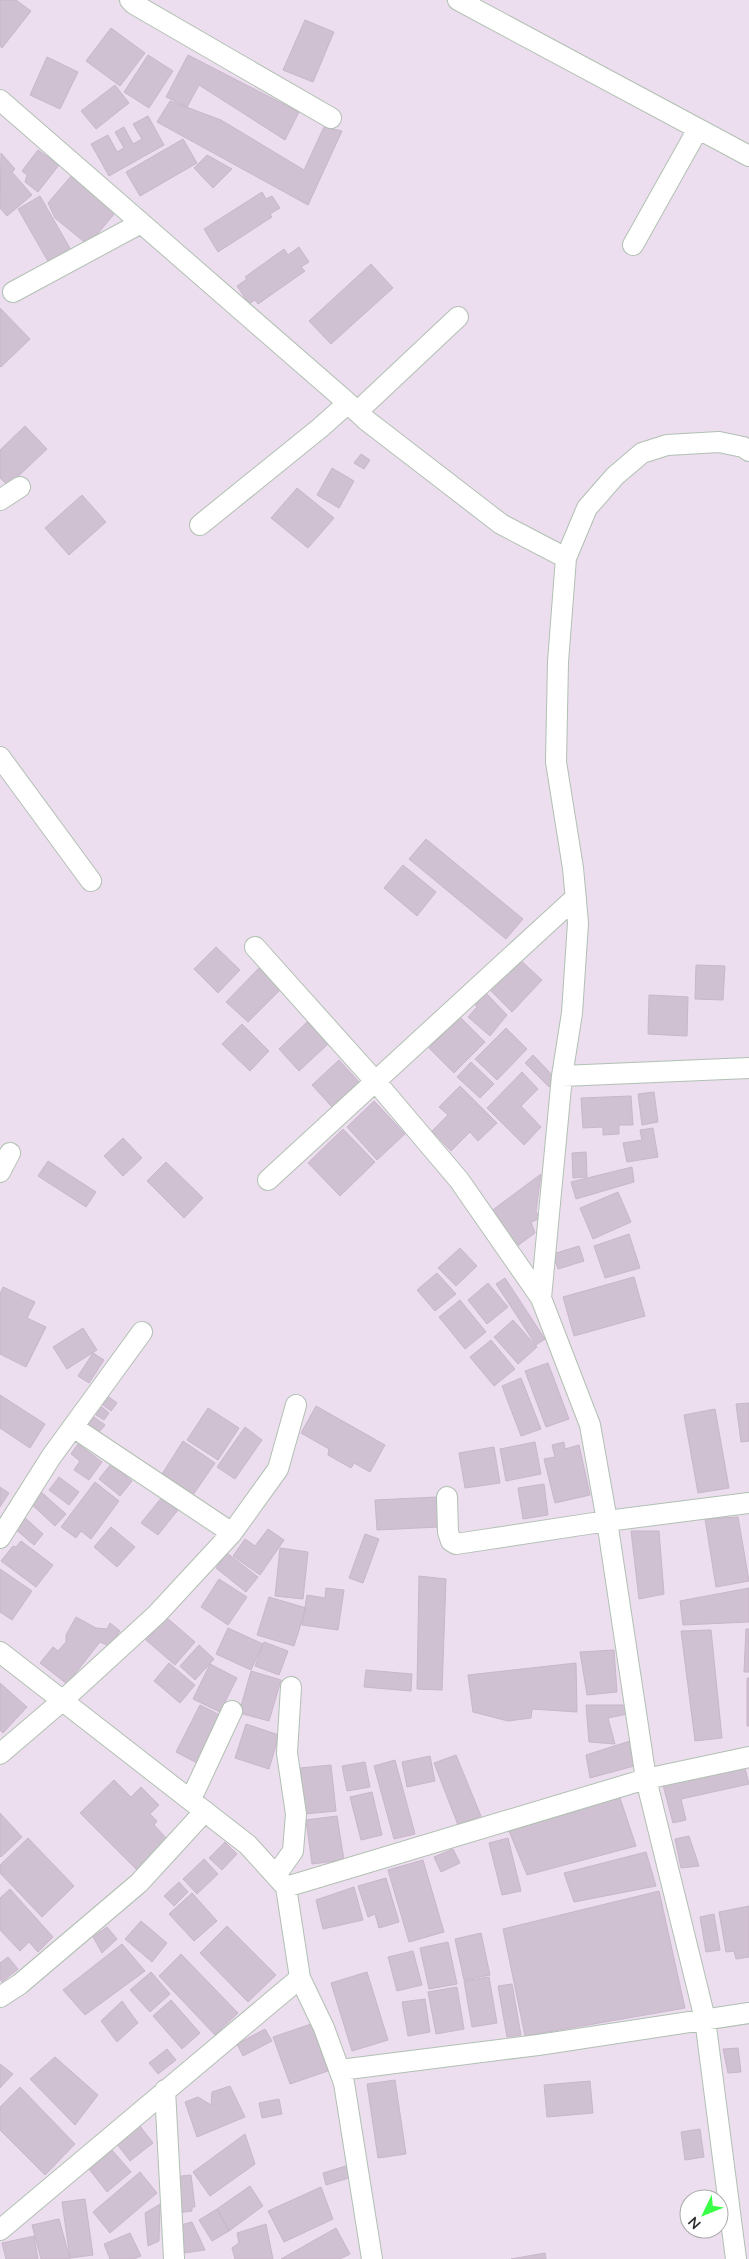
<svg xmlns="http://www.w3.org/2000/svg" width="749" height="2259" font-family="Lato,sans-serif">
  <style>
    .building { fill: #cfc1d1; stroke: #c9b6cb }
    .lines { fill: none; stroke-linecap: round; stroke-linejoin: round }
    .minor-casing { stroke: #b1c1b2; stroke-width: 22 }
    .minor { stroke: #fff; stroke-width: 20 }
  </style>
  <rect width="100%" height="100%" fill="#ecddef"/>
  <path class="building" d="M0,0H16L31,11L2,48L0,46Z
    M305,20L334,32L313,82L283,70Z
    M111,28L145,53L120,86L86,61Z
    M148,55L173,71L149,108L124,92Z
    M188,55L299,112L285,140L199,85L187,107L166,97Z
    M47,57L78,72L60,109L30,95Z
    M115,85L129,103L96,129L81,111Z
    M170,101L221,120L304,170L324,127L342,131L308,205L157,122Z
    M148,116L164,145L109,176L91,144L108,135L117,152L124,148L115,132L124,127L133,144L142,139L133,124Z
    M183,139L197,163L140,196L126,172Z
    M38,150L59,165L38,192L25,182L27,175L22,171Z
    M1,153L15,169L12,172L32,195L7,216L0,208Z
    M207,155L232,169L213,188L194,168Z
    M72,175L116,212L88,245L55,218L48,203Z
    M262,192L266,199L272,196L280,208L270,214L272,217L218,252L204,229Z
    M40,196L71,250L49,263L18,209Z
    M299,247L309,262L301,267L305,271L258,304L255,300L249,304L237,286L247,279L245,277L284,249L288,255Z
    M371,264L393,288L331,344L309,321Z
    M0,308L30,339L1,367L0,366Z
    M25,426L47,449L8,486L0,478V450Z
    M361,454L370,460L364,469L354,463Z
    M332,468L354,481L339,508L317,495Z
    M297,488L334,518L308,548L271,518Z
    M82,495L106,522L69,555L45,528Z
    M426,839L523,919L506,939L409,859Z
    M403,865L436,892L417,916L384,888Z
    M216,947L240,970L218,993L194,969Z
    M518,958L542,980L512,1012L489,989Z
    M696,965L725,966L723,1000L695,999Z
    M259,968L281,989L248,1022L226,1002Z
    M484,991L507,1015L490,1036L468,1017L477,1007L472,1001Z
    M649,995L688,997L687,1036L648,1034Z
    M460,1017L485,1042L454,1073L429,1048Z
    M307,1022L328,1044L299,1071L279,1049Z
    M242,1024L269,1051L250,1071L222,1044Z
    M506,1028L527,1049L497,1080L475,1059Z
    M533,1055L557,1080L549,1087L525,1063Z
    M339,1060L359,1082L332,1107L312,1085Z
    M471,1062L494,1084L480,1098L457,1077Z
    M522,1072L538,1089L521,1106L541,1127L524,1145L487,1108Z
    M460,1086L497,1123L478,1141L470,1132L451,1151L432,1131L448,1115L439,1107Z
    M654,1092L658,1122L642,1125L638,1094Z
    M631,1096L633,1125H619V1134L603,1135V1127L583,1128L581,1098Z
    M374,1101L405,1134L377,1160L347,1127Z
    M653,1128L658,1157L627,1162L623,1143L642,1140L640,1130Z
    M343,1129L375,1162L340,1196L308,1163Z
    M123,1138L142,1158L123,1176L104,1156Z
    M586,1152L587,1177L573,1178L572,1153Z
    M48,1161L96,1192L86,1207L38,1176Z
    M166,1162L203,1198L184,1218L147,1181Z
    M632,1167L634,1182L576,1199L571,1182Z
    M541,1174L536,1211L539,1219L531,1222L535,1233L516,1247L490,1212Z
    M618,1192L631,1222L593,1239L580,1208Z
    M629,1234L640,1268L605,1278L594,1246Z
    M579,1246L584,1261L558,1269L553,1254Z
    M460,1248L477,1266L456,1286L438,1268Z
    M437,1273L456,1294L435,1311L417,1290Z
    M634,1277L645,1316L574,1336L563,1297Z
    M505,1278L545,1339L536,1345L496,1284Z
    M488,1283L508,1307L487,1324L468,1300Z
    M3,1287L35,1302L27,1318L46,1327L26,1367L0,1354V1294Z
    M460,1300L486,1332L465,1349L439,1317Z
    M513,1320L537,1347L518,1364L494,1337Z
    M83,1328L97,1350L67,1369L53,1347Z
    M491,1340L515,1369L494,1386L470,1357Z
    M93,1353L104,1360L89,1383L78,1376Z
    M548,1363L569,1419L546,1427L525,1371Z
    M521,1378L541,1429L521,1436L502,1386Z
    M0,1395L45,1424L30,1448L0,1428Z
    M109,1397L117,1403L111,1411L103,1405Z
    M749,1403V1441L741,1442L736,1404Z
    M316,1406L385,1445L370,1472L354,1463L351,1468L328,1455L329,1449L301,1433Z
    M102,1407L109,1413L104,1420L96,1415Z
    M208,1408L239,1428L218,1460L187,1440Z
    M715,1409L729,1488L698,1493L684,1415Z
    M94,1417L105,1425L96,1436L86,1428Z
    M245,1427L262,1440L235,1479L217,1467Z
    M183,1441L215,1463L193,1495L162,1474Z
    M535,1442L541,1474L506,1481L500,1449Z
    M564,1442L565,1449L579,1445L590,1495L555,1503L544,1459L555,1457L552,1445Z
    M78,1444L102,1462L89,1480L74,1470L80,1461L71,1454Z
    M494,1447L500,1483L465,1488L459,1453Z
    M111,1464L132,1481L120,1496L99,1479Z
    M59,1477L79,1492L69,1505L49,1490Z
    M95,1482L119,1501L91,1539L81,1531L76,1538L61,1527Z
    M544,1484L548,1515L523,1519L518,1488Z
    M0,1487L9,1493L0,1507Z
    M39,1490L66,1514L55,1526L29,1502Z
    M162,1497L178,1510L158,1535L141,1523Z
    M437,1497L439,1527L377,1530L375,1500Z
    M24,1517L43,1534L34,1545L14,1528Z
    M738,1517L749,1581L716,1587L705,1519Z
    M111,1527L135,1547L117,1567L94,1547Z
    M268,1529L284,1540L260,1575L233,1556L245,1539L255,1546Z
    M631,1531H659L664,1594L639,1599Z
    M365,1534L379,1539L363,1583L349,1578Z
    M21,1541L53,1565L36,1587L1,1561L13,1546L16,1547Z
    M280,1548L308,1552L303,1599L275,1596Z
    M227,1553L258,1577L246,1592L216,1568Z
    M0,1569L32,1591L12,1620L0,1612Z
    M419,1576L446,1579L442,1690L417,1689Z
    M219,1579L247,1597L228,1625L201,1607Z
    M326,1588L344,1590L338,1630L302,1625L307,1595L325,1598Z
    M749,1588V1622L683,1625L680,1601Z
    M269,1597L306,1608L294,1646L257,1635Z
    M76,1617L96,1628L107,1629L110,1623L120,1631L109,1646L100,1642L67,1684L40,1663L53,1647L58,1651L66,1642V1635Z
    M166,1617L195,1642L175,1665L146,1640Z
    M228,1628L263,1644L251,1670L216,1654Z
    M746,1629H749V1672H744Z
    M711,1630L722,1738L695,1741L681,1631Z
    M264,1642L288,1651L279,1675L255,1666Z
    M199,1645L214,1659L195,1680L180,1666Z
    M614,1650L617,1692L587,1695L580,1652Z
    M169,1663L195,1685L180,1703L154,1681Z
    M576,1663L577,1712L532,1709L531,1718L508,1721L473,1712L468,1675Z
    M210,1664L237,1678L220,1712L193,1699Z
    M366,1670L412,1674L411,1691L364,1687Z
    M251,1671L281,1680L269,1721L239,1713Z
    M747,1678H749V1726H747Z
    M0,1683L27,1707L3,1733L0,1730Z
    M200,1705L222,1716L197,1763L176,1752Z
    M586,1705H626L627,1714L608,1718L615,1744L589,1742Z
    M246,1724L279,1735L269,1769L235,1758Z
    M630,1741L634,1766L590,1778L586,1755Z
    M456,1755L481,1816L458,1825L434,1763Z
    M430,1756L435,1781L407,1787L402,1762Z
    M395,1760L415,1834L394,1839L374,1766Z
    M365,1762L370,1787L347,1791L342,1766Z
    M331,1765L336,1811L305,1814L300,1768Z
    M745,1768L749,1784L681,1799L686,1820L673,1823L663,1785Z
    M114,1780L131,1797L141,1787L159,1805L150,1814L157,1821L154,1825L167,1839L137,1870L80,1813Z
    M372,1792L382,1835L361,1840L350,1797Z
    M619,1795L636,1846L527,1875L509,1831Z
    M0,1813L22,1837L1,1857L0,1856Z
    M337,1816L344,1860L312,1864L306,1820Z
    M689,1836L699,1866L681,1868L675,1839Z
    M28,1838L74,1886L42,1917L0,1873V1865Z
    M508,1838L521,1891L502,1895L489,1843Z
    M225,1842L237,1854L222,1870L209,1858Z
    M453,1849L460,1863L441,1872L434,1857Z
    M646,1852L656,1886L574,1902L564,1873Z
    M204,1859L218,1874L197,1894L183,1879Z
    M423,1860L444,1932L409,1942L388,1870Z
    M386,1878L399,1922L379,1928L375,1914L368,1917L358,1886Z
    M179,1882L188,1892L174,1906L164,1896Z
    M354,1887L363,1920L323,1929L316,1900Z
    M10,1889L53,1937L38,1952L29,1942L20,1951L0,1930V1898Z
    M659,1891L685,2008L525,2036L503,1929Z
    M192,1893L217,1921L194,1941L169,1914Z
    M749,1906V1957L736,1959L734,1951L726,1952L719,1912Z
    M714,1914L720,1950L706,1952L700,1917Z
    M141,1921L167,1943L152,1962L125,1939Z
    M227,1926L276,1975L248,2002L200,1953Z
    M107,1927L117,1939L102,1953L93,1937Z
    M481,1933L490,1975L464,1980L455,1939Z
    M448,1942L457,1984L429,1989L420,1948Z
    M122,1944L145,1971L85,2015L63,1990Z
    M413,1951L422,1985L397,1991L388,1957Z
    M181,1954L238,2013L215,2035L159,1976Z
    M8,1957L18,1969L2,1982L0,1979V1963Z
    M151,1972L170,1994L150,2012L130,1990Z
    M367,1972L388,2040L352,2051L331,1983Z
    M489,1977L497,2023L472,2027L464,1981Z
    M512,1984L521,2035L507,2037L498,1986Z
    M457,1987L464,2029L436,2034L428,1992Z
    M425,1999L430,2032L408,2036L402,2002Z
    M171,2000L200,2033L182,2049L153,2016Z
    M122,2001L138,2023L117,2042L101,2021Z
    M311,2024L328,2071L290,2084L273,2037Z
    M265,2029L272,2041L243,2056L237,2044Z
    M738,2048L741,2072L728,2073L723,2049Z
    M167,2049L176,2060L158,2074L149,2063Z
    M55,2057L98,2095L75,2125L30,2079Z
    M0,2064L13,2074L0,2088Z
    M395,2080L406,2154L378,2158L367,2084Z
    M590,2081L593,2113L547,2117L544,2085Z
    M230,2086L245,2117L197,2137L185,2102L198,2097L211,2105L212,2092Z
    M20,2087L75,2144L45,2175L0,2130V2107Z
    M279,2099L282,2114L262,2118L259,2103Z
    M140,2126L153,2143L130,2161L117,2144Z
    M700,2129L704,2157L685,2160L681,2132Z
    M245,2134L255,2164L210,2196L193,2172Z
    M111,2149L131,2172L107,2192L89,2169Z
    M349,2165L352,2177L326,2185L323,2173Z
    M140,2172L157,2193L110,2233L93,2212Z
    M191,2175L195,2207H192V2211L177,2213L173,2177Z
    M250,2186L263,2206L229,2231L217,2209Z
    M321,2187L333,2219L284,2242L268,2211Z
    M85,2199L93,2255L70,2258L62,2202Z
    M160,2204L159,2241L148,2246L145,2213Z
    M217,2209L229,2231L212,2241L199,2220Z
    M59,2219L70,2259H41L32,2225Z
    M192,2222L205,2250L184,2253L181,2225Z
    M266,2224L273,2259H235L232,2248L239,2243L237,2233Z
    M336,2228L350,2254L340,2259H281Z
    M130,2233L141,2256L134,2259H110L104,2244Z
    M34,2236L38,2259H6L2,2243Z
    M545,2253L546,2259H511Z"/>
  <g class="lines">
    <defs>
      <path id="minor" d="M130,0L134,4L331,118
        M458,0L749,156
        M0,100L348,403L320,428L200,525
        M633,245L698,129
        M13,292L141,223
        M348,403L366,420L501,524L566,558L587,508L615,476L642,453L667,445L719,442L743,447L749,451
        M357,412L458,317
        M0,500L20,487
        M0,757L91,881
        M255,947L376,1082L459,1180L541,1298L590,1425L607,1521L646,1779L705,2019L736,2259
        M562,1076L749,1068
        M0,1172L10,1153
        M268,1180L576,897
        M541,1298L562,1076L572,1013L578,923L573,868L556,762L558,662L566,558
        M73,1427L232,1533
        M447,1497L448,1532L451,1541L456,1544L607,1521L749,1503
        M0,1538L51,1457L142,1332
        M0,1652L248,1845L286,1887L300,1978L324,2028L344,2083L372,2259
        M0,1754L62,1701L157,1614L232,1533L278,1469L296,1405
        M191,1799L232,1711
        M276,1875L293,1851L296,1814L287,1753L291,1687
        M286,1887L646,1779L749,1757
        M0,1997L20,1984L139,1883L205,1811
        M340,2070L538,2045L749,2013
        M165,2090L174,2259
        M0,2230L300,1978"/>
    </defs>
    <use href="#minor" class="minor-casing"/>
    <use href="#minor" class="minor"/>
  </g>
  <g transform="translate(704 2214) rotate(227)"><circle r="24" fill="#ffffff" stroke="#ababab"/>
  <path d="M0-4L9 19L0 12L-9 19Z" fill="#3aff47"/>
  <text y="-8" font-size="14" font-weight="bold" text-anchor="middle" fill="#2c2c2c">N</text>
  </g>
</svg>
